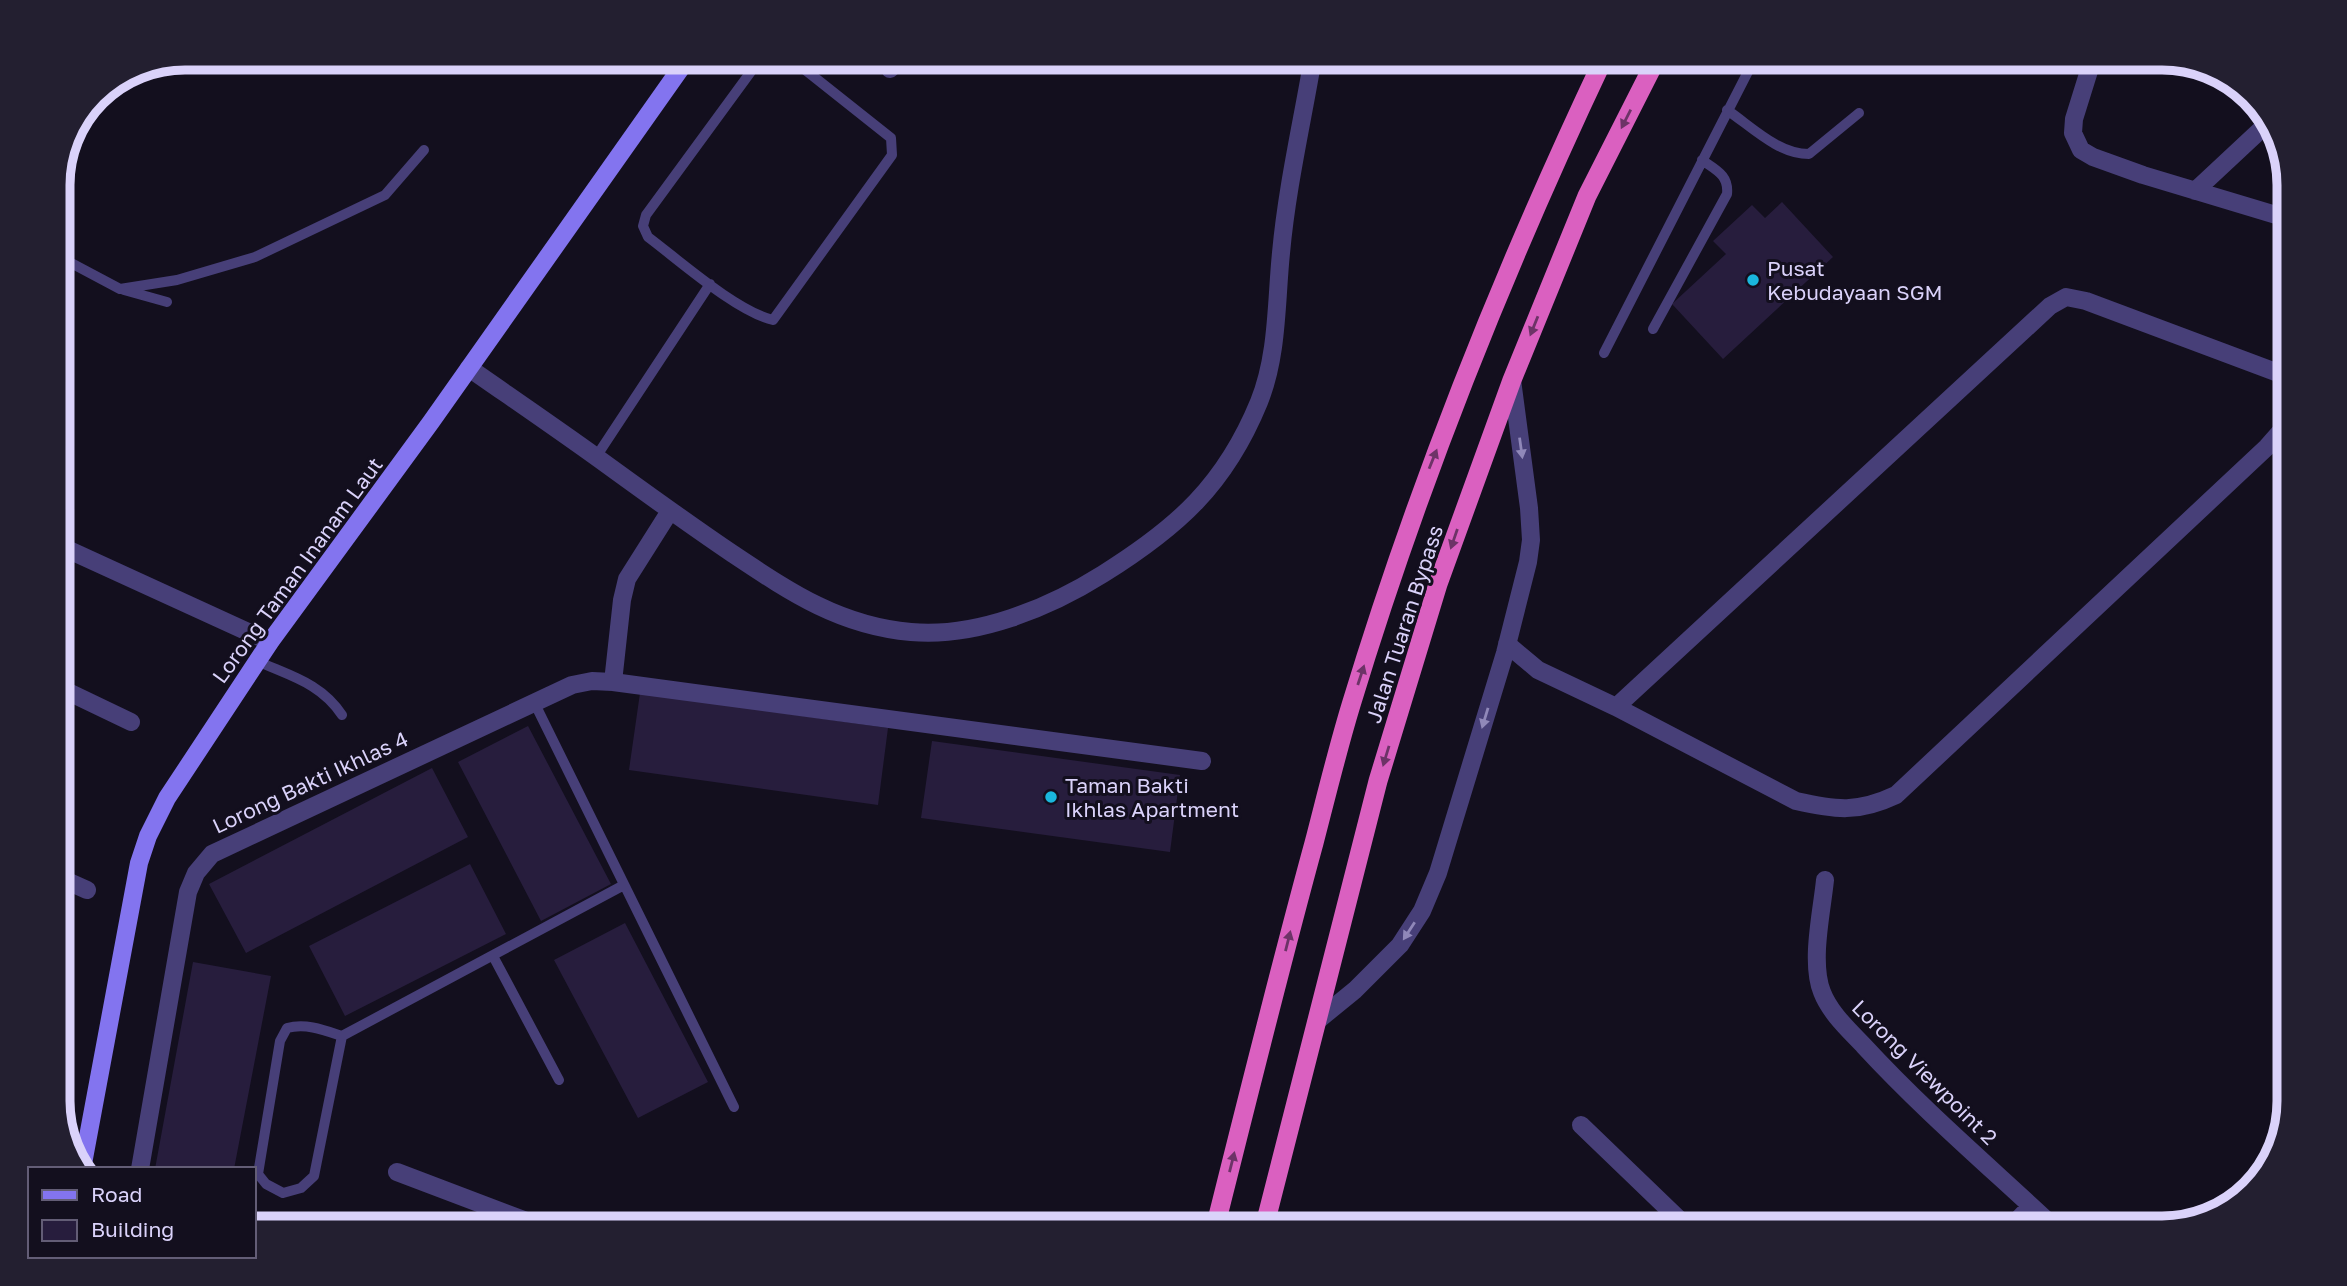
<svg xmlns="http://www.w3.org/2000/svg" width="2347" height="1286" font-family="'Golos Text',sans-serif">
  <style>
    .building { fill: #271d3d }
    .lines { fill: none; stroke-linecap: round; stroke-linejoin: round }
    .service { stroke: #473f78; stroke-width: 10 }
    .minor { stroke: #473f78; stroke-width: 18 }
    .secondary { stroke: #8374ef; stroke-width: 18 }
    .trunk { stroke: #da60c0; stroke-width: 19 }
    .oneway { fill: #6d3367 }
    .oneway2 { fill: #9088b9 }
    .poi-dot { fill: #1ab7dd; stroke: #130f1e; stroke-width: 2.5 }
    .labels { text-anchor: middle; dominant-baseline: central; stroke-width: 6; stroke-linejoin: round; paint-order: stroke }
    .poi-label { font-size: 21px; fill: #dad2fa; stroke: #130f1e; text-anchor: start }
    .street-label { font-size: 21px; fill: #dad2fa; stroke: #130f1e }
    .rim { fill: none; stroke: #dad2fa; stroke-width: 9 }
  </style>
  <rect width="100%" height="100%" fill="#130f1e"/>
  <path class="building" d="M1782,202L1833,257L1723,359L1672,304L1726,254L1713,241L1752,205L1765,218Z
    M640,693L888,728L878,805L629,770Z
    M528,726L611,884L541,921L458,762Z
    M932,741L1180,775L1170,852L921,818Z
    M432,768L468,837L246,953L209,884Z
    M470,864L506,934L345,1016L309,946Z
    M625,923L708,1082L638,1118L554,960Z
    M193,962L271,976L234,1169H155Z"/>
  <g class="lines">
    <path class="service" d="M765,58H761L646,215L643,226L648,237C680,261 736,311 773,320L892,155L891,138L794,61L781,58
      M1727,110C1752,127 1778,154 1809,154L1859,113
      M58,256L120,289L177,280L255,257L385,195L424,150
      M124,290L167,302
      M1653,329L1727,194C1729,175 1716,170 1702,160
      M1604,353L1755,58
      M596,457L710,284
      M257,661C290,676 321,683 342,715
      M534,702L734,1107
      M493,956L559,1080
      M342,1036L314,1176L301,1188L283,1193L266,1184L258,1174L280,1041L287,1028C306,1023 324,1030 342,1036L624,885
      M1651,1228L1670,1211"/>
    <path class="minor" d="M2093,58L2074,119L2073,133L2081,150L2093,157L2143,175L2289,219
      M890,69L900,58
      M2195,191L2270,121
      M469,368C512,398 556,428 599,459C643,491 687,523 733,554C790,592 840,626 911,632C976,638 1049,608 1103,574C1178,527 1225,485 1259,402C1278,355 1276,302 1281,253C1287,187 1302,123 1313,58
      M58,545L270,642
      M1507,644L1538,670L1616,707L1796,801C1836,810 1858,813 1896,795L2267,447L2289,422
      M613,682L622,600L627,579L670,511
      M58,687L131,722
      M1616,707L2050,306L2066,297L2086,301L2289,377
      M58,877L87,890
      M1825,880C1822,911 1810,962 1822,992C1830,1013 1849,1030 1864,1046C1924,1111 1991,1168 2055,1228
      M1317,1021L1355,990L1400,945L1422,911L1438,873L1505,653L1528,562L1531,540L1529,508L1512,380
      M1581,1125L1688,1228
      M140,1169L188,892L196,873L212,854L572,685L592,681L613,682L1202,761
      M397,1172L545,1228
      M2010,1228L2031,1206"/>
    <path class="secondary" d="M82,1169L139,863L148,836L167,798L270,642L431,422L688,58"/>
    <path class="trunk" d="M1215,1228C1247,1100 1279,971 1314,843C1326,797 1337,751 1351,705C1418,484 1505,267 1604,58
      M1264,1228L1378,781L1438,584L1512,380L1587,196L1657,58"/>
  </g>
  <defs><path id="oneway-solid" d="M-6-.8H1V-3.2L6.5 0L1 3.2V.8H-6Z" transform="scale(1.75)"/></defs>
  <g class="oneway">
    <use href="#oneway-solid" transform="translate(1626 119) rotate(117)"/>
    <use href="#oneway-solid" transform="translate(1534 326) rotate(112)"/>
    <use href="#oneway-solid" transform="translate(1433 459) rotate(-68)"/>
    <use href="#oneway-solid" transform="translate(1454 539) rotate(109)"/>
    <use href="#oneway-solid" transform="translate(1361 675) rotate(-72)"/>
    <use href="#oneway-solid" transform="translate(1386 756) rotate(107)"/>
    <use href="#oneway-solid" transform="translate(1288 941) rotate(-76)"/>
    <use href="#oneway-solid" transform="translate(1232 1162) rotate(-76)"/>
  </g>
  <g class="oneway2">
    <use href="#oneway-solid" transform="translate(1521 448) rotate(82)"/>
    <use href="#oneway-solid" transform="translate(1485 718) rotate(107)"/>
    <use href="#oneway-solid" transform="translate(1409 931) rotate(123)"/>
  </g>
  <g class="poi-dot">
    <circle cx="1753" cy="280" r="7"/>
    <circle cx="1051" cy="797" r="7"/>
  </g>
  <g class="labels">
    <g class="poi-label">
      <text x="1767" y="268">Pusat<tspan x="1767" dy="24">Kebudayaan SGM</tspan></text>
      <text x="1065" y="785">Taman Bakti<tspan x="1065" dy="24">Ikhlas Apartment</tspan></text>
    </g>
    <g class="street-label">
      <text transform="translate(297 570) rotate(-54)">Lorong Taman Inanam Laut</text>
      <text transform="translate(1404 624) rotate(-72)">Jalan Tuaran Bypass</text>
      <text transform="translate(310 782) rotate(-25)">Lorong Bakti Ikhlas 4</text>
      <text transform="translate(1925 1072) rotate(45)">Lorong Viewpoint 2</text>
    </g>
  </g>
  <path d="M0 0H2347V1286H0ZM185 70H2162A115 115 0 0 1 2277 185V1101A115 115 0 0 1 2162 1216H185A115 115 0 0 1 70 1101V185A115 115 0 0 1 185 70Z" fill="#231f30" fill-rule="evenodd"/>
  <path class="rim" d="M185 70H2162A115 115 0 0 1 2277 185V1101A115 115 0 0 1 2162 1216H185A115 115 0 0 1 70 1101V185A115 115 0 0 1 185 70Z"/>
  <rect x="28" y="1167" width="228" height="91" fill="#130f1e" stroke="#635d76" stroke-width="2"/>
  <rect x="42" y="1190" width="35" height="10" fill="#8374ef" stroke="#635d76" stroke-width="2"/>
  <text x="91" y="1202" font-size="21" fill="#dad2fa">Road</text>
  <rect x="42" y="1220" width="35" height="21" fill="#271d3d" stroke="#635d76" stroke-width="2"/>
  <text x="91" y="1237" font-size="21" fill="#dad2fa">Building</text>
</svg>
